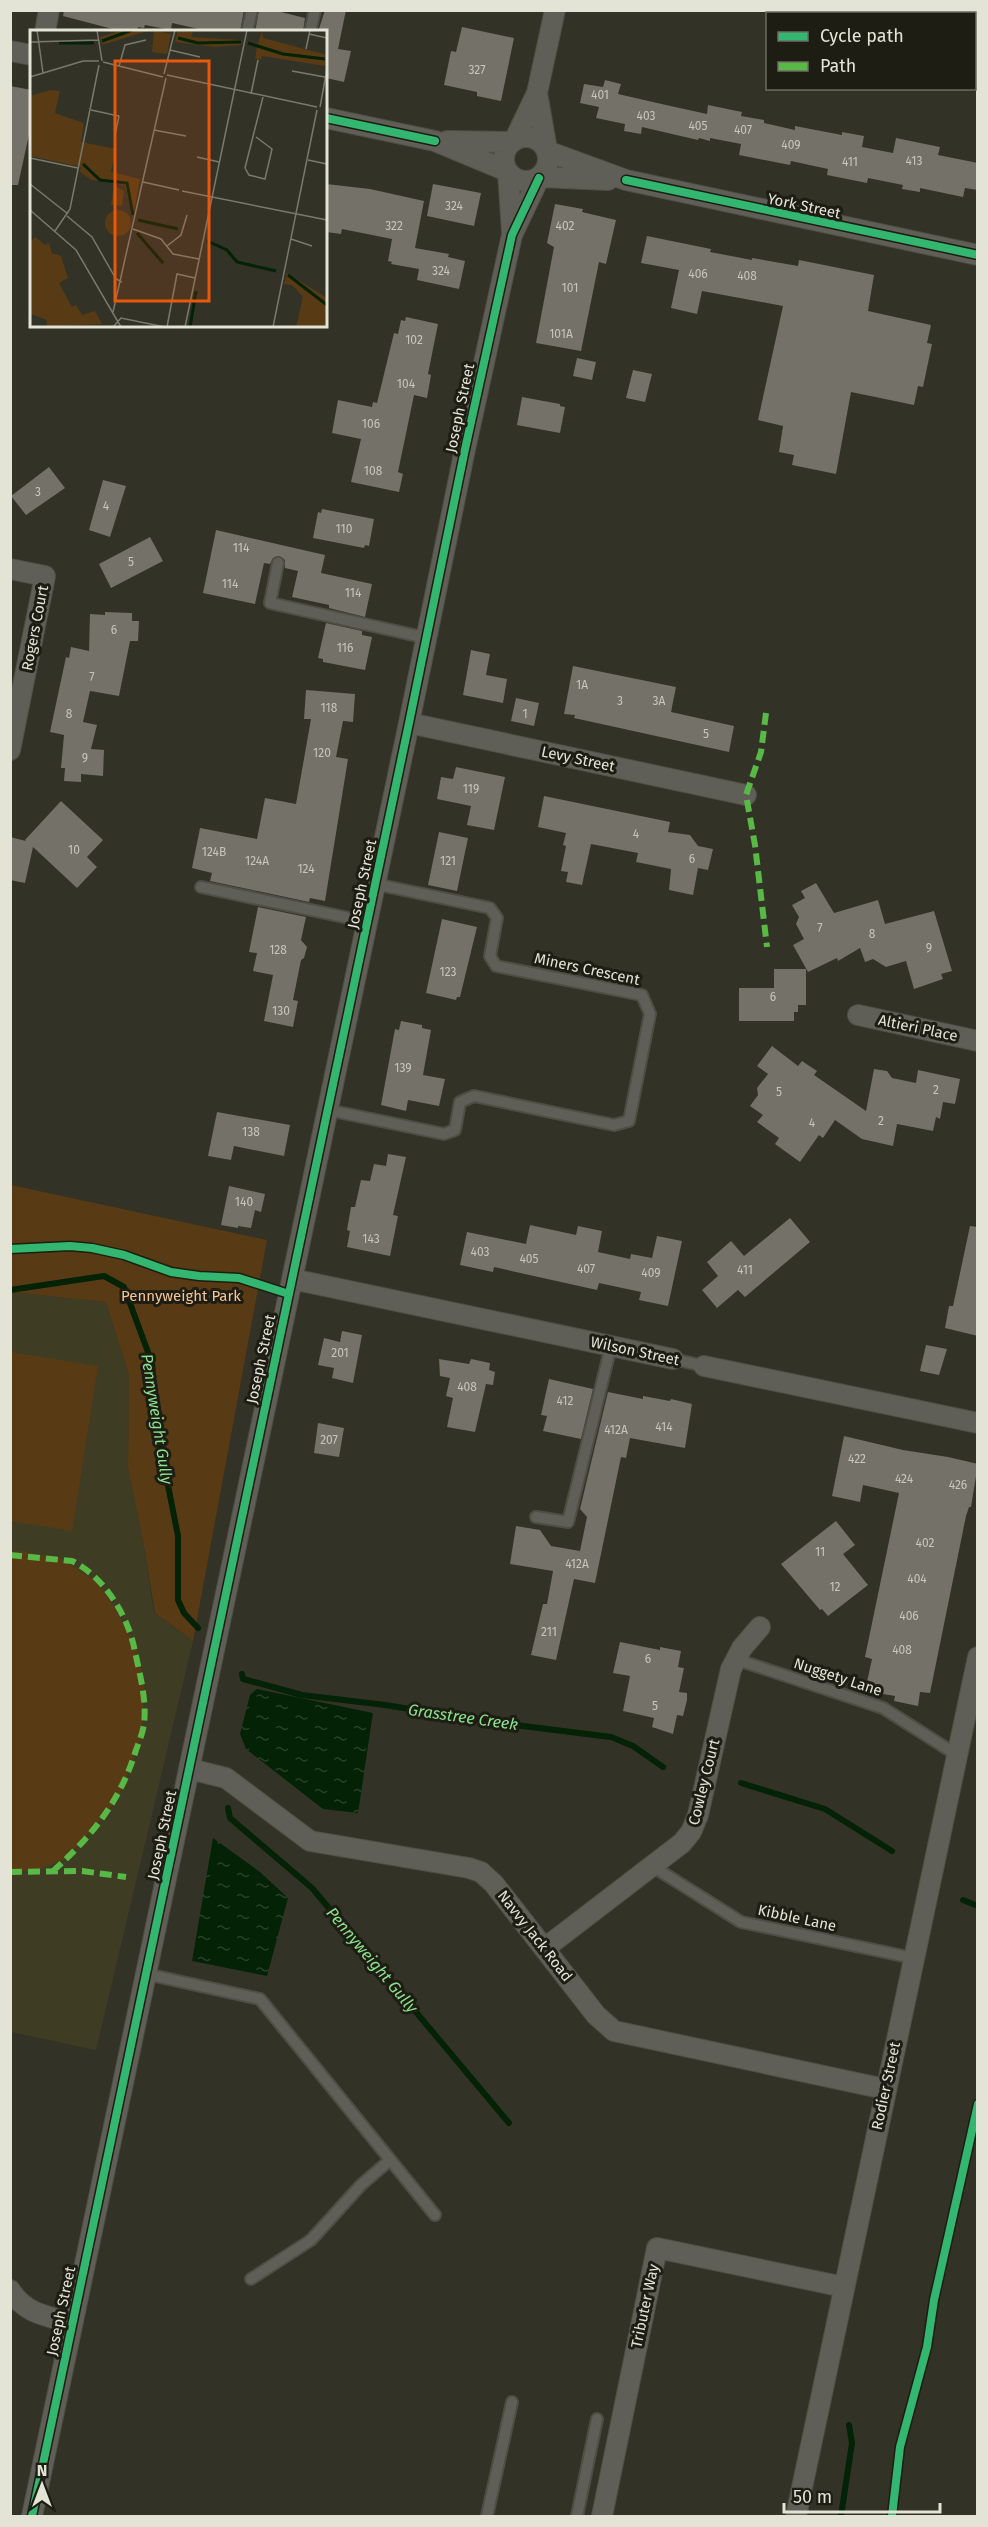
<svg xmlns="http://www.w3.org/2000/svg" width="988" height="2527" font-family="'Fira Sans',sans-serif">
  <style>
    .built { fill: #3e3d24 }
    .green { fill: #583b14 }
    .water { fill: url(#water-ripples) }
    .lines { fill: none; stroke-linecap: round; stroke-linejoin: round }
    .stream { stroke: #042206; stroke-width: 6 }
    .building { fill: #737168 }
    .service-casing { stroke: #4e4e44; stroke-width: 14 }
    .minor-casing { stroke: #4e4e44; stroke-width: 22 }
    .service { stroke: #605f57; stroke-width: 10 }
    .minor { stroke: #605f57; stroke-width: 20 }
    .quiet { stroke: #58b947; stroke-width: 6; stroke-dasharray: 12 6; stroke-linecap: butt }
    .cycleway-casing { stroke: #1e1d14; stroke-width: 11 }
    .cycleway { stroke: #33b770; stroke-width: 8 }
    .labels { text-anchor: middle; dominant-baseline: central; stroke-width: 6; stroke-linejoin: round; paint-order: stroke }
    .number-label { font-size: 12px; fill: #c7c6ba }
    .street-label { font-size: 15px; fill: #e3e3d6; stroke: #1e1d14 }
    .park-label { font-size: 15px; fill: #f5c592; stroke: #1e1d14 }
    .water-label { font-size: 16px; font-style: italic; fill: #8ae28d; stroke: #1e1d14 }
    .inset-river { fill: none; stroke: #042206; stroke-width: 3 }
    .inset-road { fill: none; stroke: #79796d; stroke-width: 1.5 }
    .view { fill: #e8590c; fill-opacity: 0.15; stroke: #e8590c; stroke-width: 3 }
    .inset-edge { fill: none; stroke: #e3e3d6; stroke-width: 3 }
  </style>
  <defs>
    <pattern id="water-ripples" width="26" height="14" patternUnits="userSpaceOnUse" patternTransform="scale(1.5)"><rect width="26" height="14" fill="#042206"/><path d="M2 4q2-2 4 0t4 0M15 11q2-2 4 0t4 0" fill="none" stroke="#28422a"/></pattern>
  </defs>
  <rect width="100%" height="100%" fill="#323227"/>
  <path class="built" d="M11,1292L106,1302L129,1375L128,1468L144,1546L154,1613L193,1641L96,2050L11,2032Z"/>
  <path class="green" d="M11,1185L267,1240L193,1641L155,1613L144,1546L128,1468L129,1375L106,1302L11,1292Z
    M10,1352L98,1366L72,1531L11,1521Z
    M18,1551L60,1558L97,1582L116,1610L137,1651L145,1691L141,1738L117,1800L67,1858L33,1872L10,1869V1552Z"/>
  <path class="water" d="M257,1689L373,1713L358,1813L323,1809L246,1749L240,1734L250,1695Z
    M213,1838L260,1872L288,1898L267,1976L192,1961Z"/>
  <g class="lines">
    <path class="stream" d="M10,1290L104,1276L124,1287L152,1363L158,1435L178,1536V1600L184,1613L198,1628
      M242,1674L243,1679L302,1695L385,1705L491,1722L611,1737L633,1746L663,1767
      M741,1783L825,1809L892,1851
      M228,1808L230,1818L312,1888L509,2123
      M963,1900L978,1906
      M841,2516L852,2443L849,2425"/>
  </g>
  <path class="building" d="M64,10H244L240,32H212L172,23L171,30L145,25L144,28L138,27L137,32H124L63,16Z
    M259,10H273L305,18L303,32H255Z
    M325,10H346L338,49L351,51L344,82L326,78V32H318Z
    M462,27L514,38L501,101L477,96V92L444,85L451,51L456,52Z
    M605,80L621,84L618,94L666,105L707,114L708,105L742,112L741,116L764,120V123L795,130V126L842,135V132L864,136L862,147L893,153L896,138L940,147L938,155L978,163V190L965,188L963,197L920,188V192L902,189L903,185L868,178L867,183L827,175L828,169L791,161L790,165L739,155L741,144L710,138V141L699,138L698,140L642,127L641,134L624,131L625,124L596,118L599,107L580,103L584,84L603,87Z
    M10,86L32,90V121L18,185H10Z
    M326,184L370,189L424,201L415,248L449,254L448,257L465,261L459,289L417,280L419,269L391,264L392,262L388,261L392,239L342,229L341,234L326,232Z
    M433,184L481,193L474,226L427,216Z
    M555,204L583,209L582,212L616,220L606,264L599,262L581,351L536,343L554,247L547,243Z
    M647,236L711,249L710,252L752,260V258L798,266L799,260L874,275L868,311L931,325L927,343L932,344L923,387L918,386L914,405L851,392L836,474L792,465L794,455L779,452L783,426L758,420L783,306L702,291L697,314L671,308L679,270L641,263Z
    M406,317L438,324L428,374L431,375L427,398L414,395L398,472L403,474L399,492L351,482L361,439L332,433L338,400L372,407L373,402L377,403L394,333L398,334L401,320L405,321Z
    M577,358L596,362L592,380L573,376Z
    M633,370L652,374L645,402L626,398Z
    M522,397L560,404V406L565,407L560,433L517,425Z
    M49,467L65,488L26,515L11,496Z
    M103,480L126,486L110,537L89,530Z
    M322,509L374,519L369,546L365,545L364,548L313,538L318,512L321,513Z
    M216,530L325,555L321,573L372,584L365,617L329,608V605L292,597L298,571L285,568V560L279,556L273,558L270,564L264,563L255,604L203,593Z
    M150,537L163,561L111,588L99,564Z
    M105,612L132,613V621H139L138,641H130L119,696L90,691L83,722L97,725L91,749L104,750L103,776L81,774V782L64,781L65,768H61L64,735L50,732L66,657L69,658L71,647L89,651L90,614L105,615Z
    M326,623L362,631V635L372,637L365,670L323,662V659L318,658Z
    M471,650L490,654L486,675L507,679L503,703L463,695Z
    M573,666L676,687L671,712L734,726L729,752L574,718L575,715L564,714Z
    M306,690L355,694L353,722L343,721L336,757L348,759L325,901L310,898L309,902L210,881L212,873L192,868L200,828L257,839L265,798L296,804L311,719H304Z
    M516,698L539,703L534,726L511,721Z
    M456,767L505,777L494,830L467,825L471,806L437,799L441,777L453,779Z
    M544,796L670,822L668,832L690,835L698,846L713,849L708,870L698,868L693,895L669,890L671,869L636,862L638,853L591,844L582,885L566,882L568,872L561,871L566,846L563,845L566,833L538,827Z
    M61,801L103,840L87,857L97,867L77,888L33,847L25,883L10,880V837L26,841L25,840Z
    M439,832L468,838L457,891L428,885Z
    M816,883L834,913L878,900L885,924L934,911L952,971L941,974L943,979L914,989L906,961L886,967L873,959L865,962L860,948L838,961L837,958L808,972L793,945L804,939L796,924L799,917L792,905L805,898L801,891Z
    M258,907L306,917L301,940L307,947L304,958L301,960L293,1000L298,1001L293,1027L264,1021L273,975L253,971L257,953L249,952Z
    M442,919L477,927L460,997H457L456,1000L426,993Z
    M774,969H806V1005H798V1012H794V1021H739V988H774Z
    M401,1021L422,1025V1028L431,1030L423,1075L445,1079L439,1106L408,1100L406,1111L381,1105L395,1029L399,1030Z
    M772,1046L798,1066L802,1061L817,1071L814,1075L866,1111L874,1069L887,1071L892,1078L916,1083L918,1070L960,1079L955,1104L943,1102L940,1119L936,1117L933,1131L897,1124L893,1146L862,1139L835,1120L823,1138L819,1135L800,1162L775,1144L779,1138L757,1122L763,1115L750,1106L758,1095L757,1088L768,1074L757,1066Z
    M217,1112L290,1125L284,1156L234,1146L231,1160L208,1156Z
    M388,1154L406,1157L393,1215L398,1216L390,1256L347,1247L350,1231L347,1230L351,1207H355L361,1180L370,1181L374,1164L386,1166Z
    M229,1186L265,1194L261,1212L255,1210L251,1228L238,1226V1228L221,1225Z
    M790,1218L810,1242L745,1297L738,1290L717,1308L702,1290L718,1276L707,1262L731,1241L744,1256Z
    M530,1225L576,1235L578,1226L602,1231L598,1252L630,1259L631,1254L652,1258L657,1236L682,1241L668,1306L639,1300L641,1292L599,1283L597,1290L494,1267L493,1272L460,1265L467,1232L526,1244Z
    M970,1226L978,1227V1336L945,1328L949,1306H953Z
    M342,1331L362,1335L353,1383L332,1378L334,1368L318,1365L324,1338L340,1342Z
    M926,1345L947,1349L939,1375L920,1371Z
    M439,1359L469,1364L471,1359L490,1363L489,1370L495,1372L493,1385L486,1384L475,1432L447,1427L453,1398L446,1396L450,1378L440,1376Z
    M549,1379L593,1389L581,1439L543,1431L547,1416L541,1415Z
    M608,1392L643,1399V1396L670,1401L671,1399L692,1404L685,1448L630,1438L626,1458L621,1457L595,1583L574,1579L556,1660L531,1655L543,1604H547L553,1571L510,1564L516,1526L540,1530L551,1546L580,1551L587,1517L580,1509Z
    M318,1423L344,1428L339,1457L314,1453Z
    M844,1436L903,1450L948,1457L978,1464L971,1507H969L966,1516L930,1693L920,1692L918,1706L894,1701L895,1696L865,1691L872,1659L865,1657L899,1493L863,1485L860,1502L832,1496Z
    M836,1521L855,1545L843,1554L868,1585L828,1616L822,1609L820,1610L781,1564Z
    M620,1642L660,1650V1647L681,1651L678,1667L684,1668L679,1692L687,1693V1700L683,1716L677,1715L673,1734L652,1727L654,1718L623,1711L630,1676L613,1673Z"/>
  <g class="lines">
    <defs>
      <path id="service" d="M247,32L252,10
        M310,32L315,10
        M278,563L270,603L427,638
        M201,887L368,922
        M328,1110L444,1134L455,1130L460,1102L474,1096L614,1125L629,1121L650,1014L642,995L496,966L490,956L497,918L490,908L375,884
        M673,1359L704,1366
        M536,1517L568,1522L611,1346
        M735,1659L883,1708L957,1755
        M652,1866L741,1922L913,1958
        M146,1974L260,1999L435,2215
        M251,2279L311,2240L361,2185L390,2160
        M487,2516L512,2402
        M577,2516L597,2419"/>
      <path id="minor" d="M45,32L49,10
        M10,51L32,55
        M537,93L547,150
        M326,118L435,141L507,171
        M504 159a22 22 0 1 1 44 0a22 22 0 1 1-44 0Z
        M447,141L512,142
        M514,141L537,93L555,10
        M547,151L626,180L978,255
        M508,172L512,232
        M540,177L608,180
        M10,569L45,576L10,750
        M409,723L746,795
        M858,1015L978,1041
        M292,1279L673,1359
        M704,1366L978,1423
        M190,1769L226,1778L310,1841L469,1868L481,1872L494,1884L596,2015L614,2031L885,2089
        M545,1948L682,1843L691,1832L698,1815L731,1669L742,1648L760,1627
        M10,2290C25,2314 47,2316 72,2323
        M32,2516L409,723L464,454L512,235L539,178
        M602,2516L657,2248L844,2287
        M796,2516L978,1657"/>
    </defs>
    <use href="#service" class="service-casing"/>
    <use href="#minor" class="minor-casing"/>
    <use href="#service" class="service"/>
    <use href="#minor" class="minor"/>
    <path class="quiet" d="M766,713L761,752L746,795L755,845L767,947
      M10,1555L72,1561C103,1576 127,1614 134,1647C139,1671 147,1699 144,1724C143,1732 139,1742 136,1750C120,1802 92,1836 52,1872
      M10,1872L82,1871L126,1877"/>
    <defs>
      <path id="cycleway" d="M326,118L435,141
        M626,180L978,255
        M10,1249L70,1246L92,1248L124,1255L171,1272L199,1276L239,1278L289,1294
        M32,2516L409,723L464,454L512,235L539,178
        M892,2516L900,2447L927,2347L934,2300L978,2104"/>
    </defs>
    <use href="#cycleway" class="cycleway-casing"/>
    <use href="#cycleway" class="cycleway"/>
  </g>
  <g class="labels">
    <g class="number-label">
      <text x="477" y="70">327</text>
      <text x="600" y="95">401</text>
      <text x="646" y="116">403</text>
      <text x="698" y="126">405</text>
      <text x="743" y="130">407</text>
      <text x="791" y="145">409</text>
      <text x="914" y="161">413</text>
      <text x="850" y="162">411</text>
      <text x="454" y="206">324</text>
      <text x="394" y="226">322</text>
      <text x="565" y="226">402</text>
      <text x="441" y="271">324</text>
      <text x="698" y="274">406</text>
      <text x="747" y="276">408</text>
      <text x="570" y="288">101</text>
      <text x="561" y="334">101A</text>
      <text x="414" y="340">102</text>
      <text x="406" y="384">104</text>
      <text x="371" y="424">106</text>
      <text x="373" y="471">108</text>
      <text x="38" y="492">3</text>
      <text x="106" y="506">4</text>
      <text x="344" y="529">110</text>
      <text x="241" y="548">114</text>
      <text x="131" y="562">5</text>
      <text x="230" y="584">114</text>
      <text x="353" y="593">114</text>
      <text x="114" y="630">6</text>
      <text x="345" y="648">116</text>
      <text x="92" y="677">7</text>
      <text x="582" y="685">1A</text>
      <text x="620" y="701">3</text>
      <text x="659" y="701">3A</text>
      <text x="329" y="708">118</text>
      <text x="69" y="714">8</text>
      <text x="525" y="714">1</text>
      <text x="706" y="734">5</text>
      <text x="322" y="753">120</text>
      <text x="85" y="758">9</text>
      <text x="471" y="789">119</text>
      <text x="636" y="834">4</text>
      <text x="74" y="850">10</text>
      <text x="214" y="852">124B</text>
      <text x="692" y="859">6</text>
      <text x="257" y="861">124A</text>
      <text x="448" y="861">121</text>
      <text x="306" y="869">124</text>
      <text x="820" y="928">7</text>
      <text x="872" y="934">8</text>
      <text x="929" y="948">9</text>
      <text x="278" y="950">128</text>
      <text x="448" y="972">123</text>
      <text x="773" y="997">6</text>
      <text x="281" y="1011">130</text>
      <text x="403" y="1068">139</text>
      <text x="936" y="1090">2</text>
      <text x="779" y="1092">5</text>
      <text x="881" y="1121">2</text>
      <text x="812" y="1123">4</text>
      <text x="251" y="1132">138</text>
      <text x="244" y="1202">140</text>
      <text x="371" y="1239">143</text>
      <text x="480" y="1252">403</text>
      <text x="529" y="1259">405</text>
      <text x="586" y="1269">407</text>
      <text x="745" y="1270">411</text>
      <text x="651" y="1273">409</text>
      <text x="340" y="1353">201</text>
      <text x="467" y="1387">408</text>
      <text x="565" y="1401">412</text>
      <text x="664" y="1427">414</text>
      <text x="616" y="1430">412A</text>
      <text x="329" y="1440">207</text>
      <text x="857" y="1459">422</text>
      <text x="904" y="1479">424</text>
      <text x="958" y="1485">426</text>
      <text x="925" y="1543">402</text>
      <text x="820" y="1552">11</text>
      <text x="577" y="1564">412A</text>
      <text x="917" y="1579">404</text>
      <text x="835" y="1587">12</text>
      <text x="909" y="1616">406</text>
      <text x="549" y="1632">211</text>
      <text x="902" y="1650">408</text>
      <text x="648" y="1659">6</text>
      <text x="655" y="1706">5</text>
    </g>
    <g class="street-label">
      <text transform="translate(804 206) rotate(12)">York Street</text>
      <text transform="translate(460 408) rotate(-78)">Joseph Street</text>
      <text transform="translate(35 628) rotate(-79)">Rogers Court</text>
      <text transform="translate(578 759) rotate(12)">Levy Street</text>
      <text transform="translate(362 884) rotate(-78)">Joseph Street</text>
      <text transform="translate(587 969) rotate(12)">Miners Crescent</text>
      <text transform="translate(918 1028) rotate(12)">Altieri Place</text>
      <text transform="translate(635 1351) rotate(12)">Wilson Street</text>
      <text transform="translate(261 1359) rotate(-78)">Joseph Street</text>
      <text transform="translate(838 1677) rotate(18)">Nuggety Lane</text>
      <text transform="translate(704 1782) rotate(-76)">Cowley Court</text>
      <text transform="translate(162 1835) rotate(-78)">Joseph Street</text>
      <text transform="translate(797 1918) rotate(12)">Kibble Lane</text>
      <text transform="translate(535 1936) rotate(52)">Navvy Jack Road</text>
      <text transform="translate(886 2086) rotate(-78)">Rodier Street</text>
      <text transform="translate(645 2306) rotate(-78)">Tributer Way</text>
      <text transform="translate(61 2311) rotate(-78)">Joseph Street</text>
    </g>
    <g class="park-label">
      <text x="181" y="1296">Pennyweight Park</text>
    </g>
    <g class="water-label">
      <text transform="translate(157 1419) rotate(81)">Pennyweight Gully</text>
      <text transform="translate(463 1717) rotate(8)">Grasstree Creek</text>
      <text transform="translate(372 1960) rotate(50)">Pennyweight Gully</text>
    </g>
  </g>
  <g transform="translate(30 30)">
    <rect width="297" height="297" fill="#323227"/>
    <path d="M93,0H121L72,15L70,7ZM124,0L141,4L137,24L122,22ZM148,1L163,2L161,7L212,10L211,15L185,17L145,12ZM232,1L233,8L297,25L295,36L232,26L231,30L225,29L227,16L218,12L228,14ZM20,60L30,61L25,83L54,93L51,112L86,119L81,142L110,149L103,187L95,155L62,150L50,142L51,137L0,126V66ZM84,155L94,161L92,176L81,175ZM75 193a13 13 0 1 1 26 0a13 13 0 1 1-26 0ZM5,207L15,215L19,213L22,223L31,226L38,248L29,253L42,277L46,275L52,285L65,281L72,294L16,297L17,290L1,284L0,212ZM257,243L297,268V297H266L273,267L262,255L254,254Z" fill="#583b14"/>
    <path class="inset-river" d="M148,8L168,13L211,12M72,11L102,0M29,13H64M218,13L253,24L295,29M53,134L70,150L97,153L103,185M108,190L148,199M107,203L133,233M177,211L197,220L207,232L246,241M258,245L297,275M160,297L166,261"/>
    <path class="inset-road" d="M7,0L13,43M67,0L72,31M279,4L297,8M0,12L68,10M276,19L280,0M140,20L170,27M73,32L133,47M89,36L95,15L116,10M262,41L295,47M134,44L145,0M137,45L287,77M0,47L53,31H69M221,64L228,30M290,77L297,39M61,80L89,86L85,105M124,100L156,106M226,107L242,119L235,149L219,145L215,138L233,67M167,127L189,132M0,128L48,138M278,130L297,134M113,152L149,160M0,154L38,184M152,161L267,184M0,180L46,220L91,297M267,184L297,190M37,186L62,207L86,249L92,252M103,199L131,209L143,224L169,229M25,201L40,179L69,35M261,209L282,216M137,216L151,205L157,185M83,282L136,48M83,297L91,288L135,297M137,297L147,244L165,248M155,297L217,0M243,297L287,80"/>
    <path class="view" d="M85,31H179V271H85Z"/>
    <rect width="297" height="297" class="inset-edge"/>
  </g>
  <rect width="988" height="2527" fill="none" stroke="#e3e3d6" stroke-width="24"/>
  <rect x="766" y="12" width="210" height="78" fill="#1e1d14" stroke="#6d6c62" stroke-width="1.5"/>
  <rect x="778" y="32" width="30" height="9" fill="#33b770" stroke="#6d6c62" stroke-width="1.5"/>
  <text x="820" y="42" font-size="18" fill="#e3e3d6">Cycle path</text>
  <rect x="778" y="62" width="30" height="9" fill="#58b947" stroke="#6d6c62" stroke-width="1.5"/>
  <text x="820" y="72" font-size="18" fill="#e3e3d6">Path</text>
  <g transform="translate(42 2485)" stroke="#1e1d14" stroke-width="4.5" paint-order="stroke">
  <path d="M0-4.5L10 22L0 15L-10 22Z" fill="#e3e3d6"/>
  <text y="-9" font-size="16" font-weight="bold" text-anchor="middle" fill="#e3e3d6">N</text>
  </g>
  <path d="M784 2503v9h156v-9" fill="none" stroke="#e3e3d6" stroke-width="3"/>
  <text x="793" y="2503" font-size="18" fill="#e3e3d6" stroke="#1e1d14" stroke-width="4.5" paint-order="stroke">50 m</text>
</svg>
